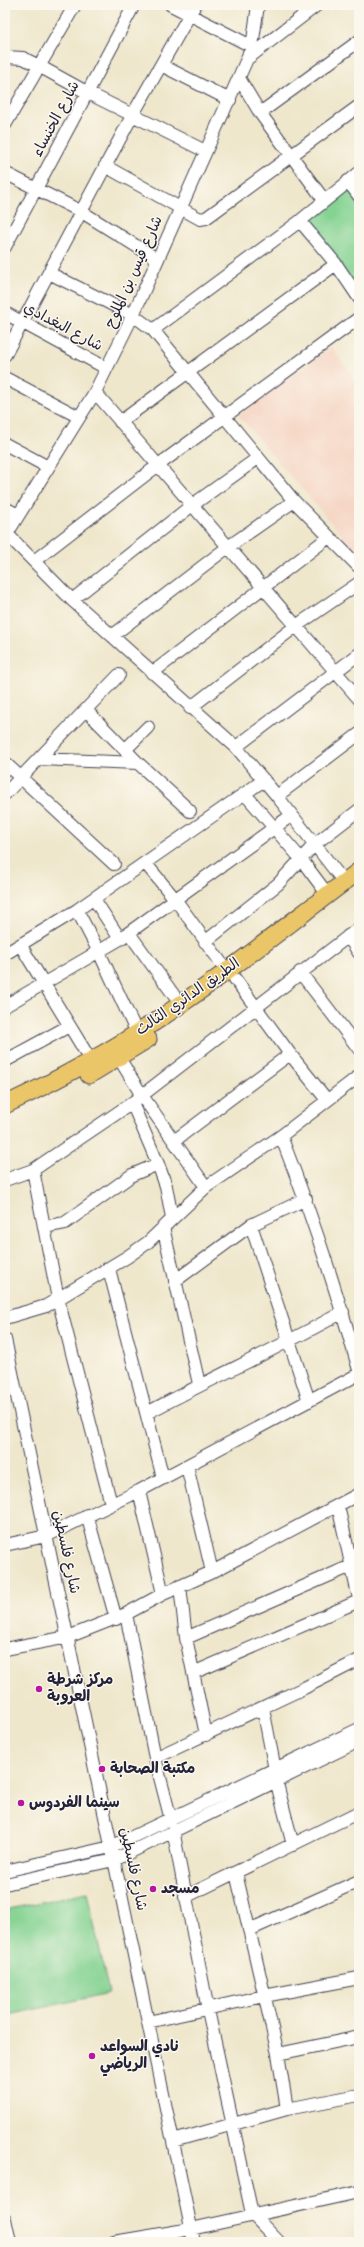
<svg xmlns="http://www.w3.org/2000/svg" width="364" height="2247" font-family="Mynerve,'Playpen Sans Arabic',sans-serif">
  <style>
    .built { fill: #f5d3c1 }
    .green { fill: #85d393; stroke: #547a67 }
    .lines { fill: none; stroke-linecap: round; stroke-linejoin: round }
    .minor-casing { stroke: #414051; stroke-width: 14 }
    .highway-casing { stroke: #414051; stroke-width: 19 }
    .minor { stroke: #fff; stroke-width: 12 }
    .highway { stroke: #ebc669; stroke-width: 17 }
    .poi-dot { fill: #b5179e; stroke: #fbf7ec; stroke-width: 1.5 }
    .labels { text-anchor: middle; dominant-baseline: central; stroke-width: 3; stroke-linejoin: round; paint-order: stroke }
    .street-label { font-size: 15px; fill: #22223b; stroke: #fbf7ec }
    .poi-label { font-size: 15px; font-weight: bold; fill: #22223b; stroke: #fbf7ec; text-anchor: start }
  </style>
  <rect width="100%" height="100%" fill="#fbf7ec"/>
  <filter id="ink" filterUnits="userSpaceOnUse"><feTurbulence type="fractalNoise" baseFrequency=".025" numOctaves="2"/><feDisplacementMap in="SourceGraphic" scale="8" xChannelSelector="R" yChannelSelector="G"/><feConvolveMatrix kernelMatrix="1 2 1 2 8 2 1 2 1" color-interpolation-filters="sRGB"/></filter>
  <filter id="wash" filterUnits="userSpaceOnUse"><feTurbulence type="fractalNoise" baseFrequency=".012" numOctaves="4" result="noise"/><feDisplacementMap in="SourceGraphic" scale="16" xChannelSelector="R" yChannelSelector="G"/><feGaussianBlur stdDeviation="0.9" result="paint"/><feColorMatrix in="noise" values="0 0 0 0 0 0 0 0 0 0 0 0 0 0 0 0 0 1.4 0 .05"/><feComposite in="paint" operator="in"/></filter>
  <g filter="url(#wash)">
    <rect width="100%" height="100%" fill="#efe7cc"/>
    <path class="built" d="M331,347L359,385V555L239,416Z"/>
    <path class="green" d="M348,181L359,196V298L300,221Z
      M87,1892L109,1993L5,2016V1910Z"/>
  </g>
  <g filter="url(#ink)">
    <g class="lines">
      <defs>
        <path id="minor" d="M171,5L251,46
          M5,57L23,58L39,66L88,93L205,151
          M247,59L317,5
          M161,65L230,100
          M239,78L260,113L324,200
          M260,113L359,41
          M5,125L75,5
          M105,166L200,219L206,218L359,106
          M5,173L82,212L157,259
          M348,181L359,196
          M300,221L336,264L359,298
          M5,247L134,5
          M49,273L133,315L153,330L294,501L359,567
          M5,313L106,368
          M153,330L300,221L359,173
          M5,355L132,116L195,5
          M5,378L79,417
          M95,392L359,699
          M120,422L336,264
          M5,444L48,467
          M5,508L18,515
          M7,534L72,600L236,747L277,796L344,882
          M5,537L95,392L133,315L247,59L253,40L258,5
          M34,561L157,466L359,318
          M72,600L191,506L258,458
          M112,636L228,547L294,501
          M152,673L329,537
          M190,708L296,626L359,583
          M86,710L138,763L190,811
          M236,747L359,654
          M125,750L148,727
          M39,759L138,763
          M5,763L114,864
          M5,794L119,675
          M245,794L301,859L328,895
          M277,796L359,734
          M146,864L175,899L227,971
          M94,899L120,939
          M77,910L99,952L137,1033
          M129,933L181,1005
          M348,936L359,953
          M205,942L278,884L315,844L359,810
          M21,946L91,1061
          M5,954L77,910L264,780
          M300,972L359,1049
          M5,1006L120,939L292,815
          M290,1054L327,1100
          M119,1058L141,1094L206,1187
          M5,1061L69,1026
          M281,1136C311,1213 337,1291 359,1370
          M174,1141L290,1054L235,979
          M158,1164L166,1186L172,1218
          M33,1170L58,1299L111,1504
          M5,1180L33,1170L132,1103L359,928
          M251,1225L309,1401
          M44,1227L65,1223L132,1175L158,1164L132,1103
          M163,1227L199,1384
          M109,1269L163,1478
          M175,1281L251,1225L306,1199
          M5,1318L46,1306L127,1257L147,1243L206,1187L281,1136L359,1076
          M5,1339L194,2242
          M147,1413C212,1378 279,1348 343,1312
          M187,1466L212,1572
          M139,1491L163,1594
          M338,1506L359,1599
          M87,1515L116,1619
          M5,1545L46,1536L139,1491L359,1374
          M180,1586L186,1638L206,1735
          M126,1614L155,1758L171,1820
          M186,1638L351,1566
          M5,1649L68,1637L126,1614L163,1594L212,1572L359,1494
          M193,1673L359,1601
          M263,1708L275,1770
          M155,1758L304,1688L359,1660
          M276,1780L293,1845
          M173,1830L208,2010L252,2214L279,2242
          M5,1871L111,1847L359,1729
          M236,1873L278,2054L287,2109
          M5,1884L114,1860L359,1741
          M185,1897L359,1812
          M249,1930L359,1881
          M148,2022L264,1996L359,1978
          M278,2054L359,2037
          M173,2141L287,2109L359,2095
          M5,2219L10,2242
          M114,2242L191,2229L359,2192"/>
        <path id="highway" d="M89,1075L148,1039
          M5,1105C66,1076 126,1043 181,1004C242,962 300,915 359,871"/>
      </defs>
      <use href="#minor" class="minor-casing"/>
      <use href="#highway" class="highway-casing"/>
      <use href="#minor" class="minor"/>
      <use href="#highway" class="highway"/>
    </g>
  </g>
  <g class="poi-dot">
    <circle cx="39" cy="1689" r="4"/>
    <circle cx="102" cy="1769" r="4"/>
    <circle cx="21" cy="1803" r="4"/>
    <circle cx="153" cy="1889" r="4"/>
    <circle cx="92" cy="2056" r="4"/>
  </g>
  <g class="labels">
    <g class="street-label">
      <text transform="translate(56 119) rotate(-62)">شارع الخنساء</text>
      <text transform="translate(134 272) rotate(-66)">شارع قيس بن الملوح</text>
      <text transform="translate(63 327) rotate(28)">شارع البغدادي</text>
      <text transform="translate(188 997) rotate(-35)">الطريق الدائري الثالث</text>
      <text transform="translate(66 1552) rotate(78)">شارع فلسطين</text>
      <text transform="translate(133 1869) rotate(78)">شارع فلسطين</text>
    </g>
    <g class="poi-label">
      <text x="47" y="1680">مركز شرطة<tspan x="47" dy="17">العروبة</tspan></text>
      <text x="110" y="1769">مكتبة الصحابة</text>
      <text x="29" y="1803">سينما الفردوس</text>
      <text x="161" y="1889">مسجد</text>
      <text x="100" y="2047">نادي السواعد<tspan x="100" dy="17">الرياضي</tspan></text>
    </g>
  </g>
  <rect width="364" height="2247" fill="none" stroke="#fbf7ec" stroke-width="20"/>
</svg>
